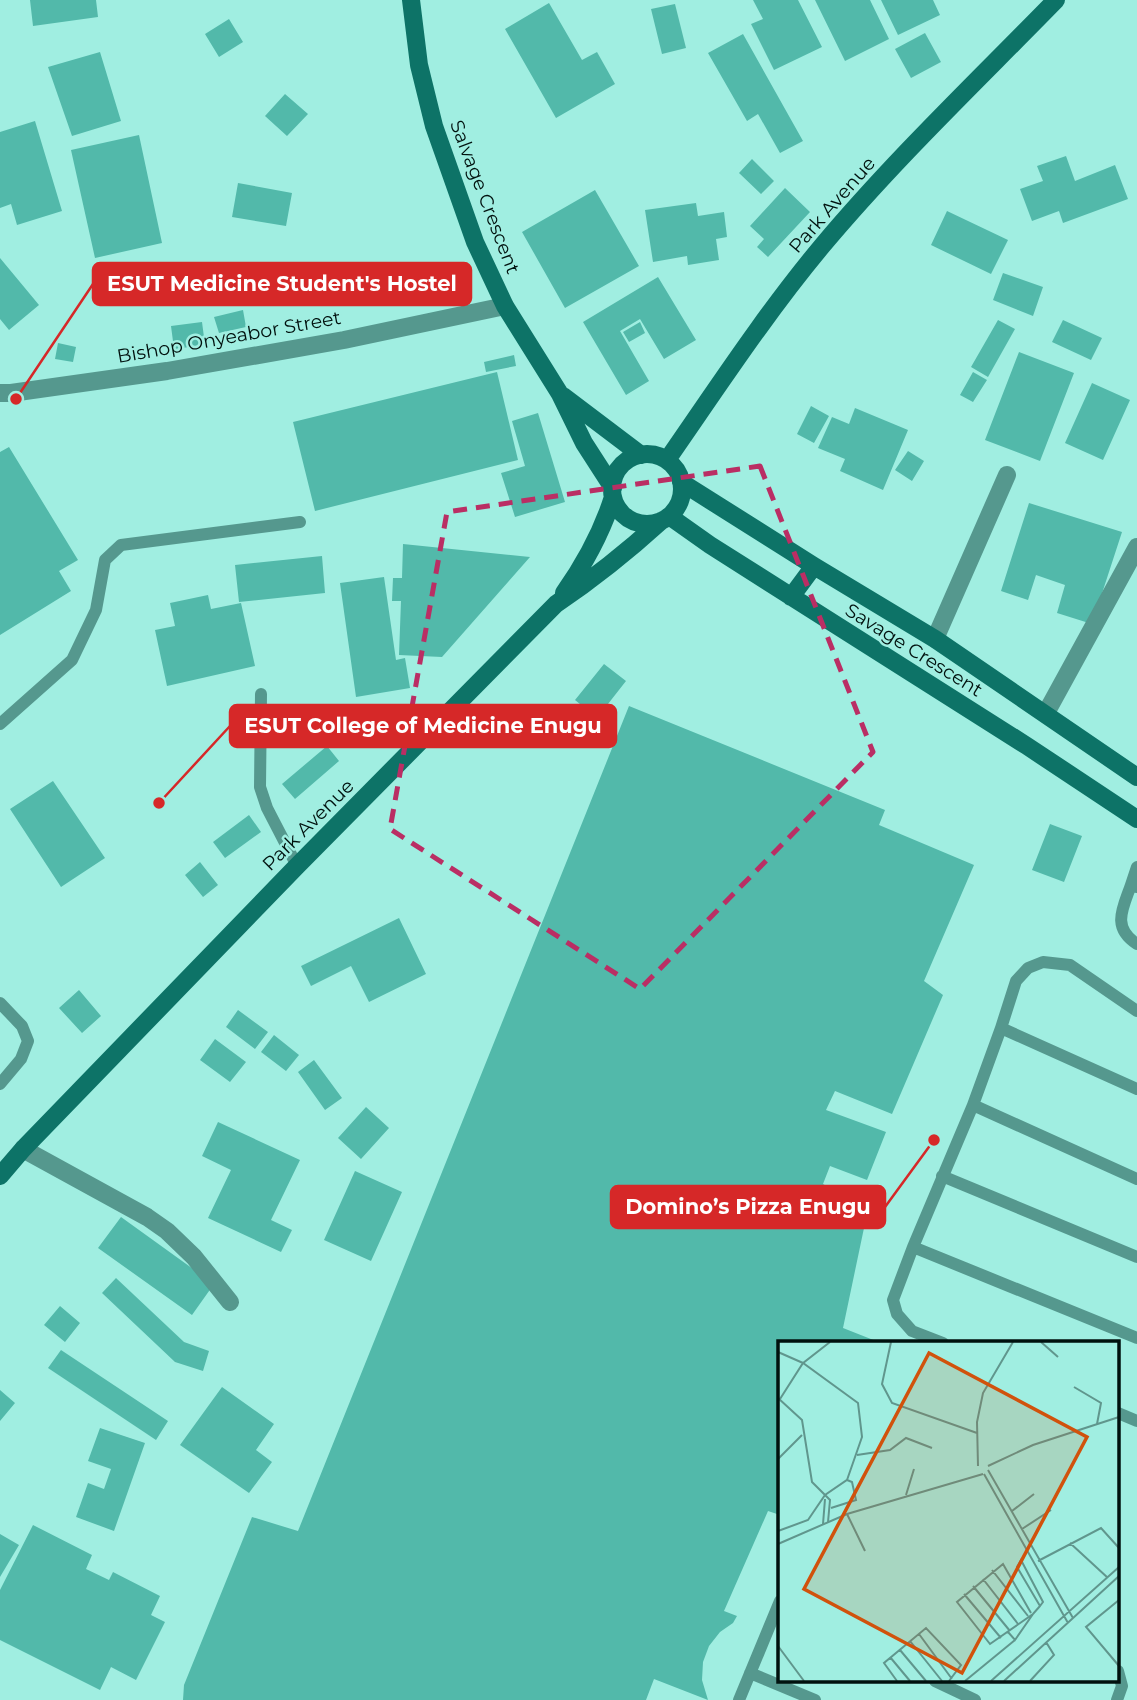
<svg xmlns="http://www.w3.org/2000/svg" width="1137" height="1700" font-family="Montserrat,sans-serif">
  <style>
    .building { fill: #52b9aa }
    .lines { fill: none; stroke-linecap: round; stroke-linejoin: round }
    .lane { stroke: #55988e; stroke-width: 12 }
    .street { stroke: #55988e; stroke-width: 18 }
    .secondary { stroke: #0d7367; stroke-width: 18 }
    .marked { fill: none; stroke: #ba2e64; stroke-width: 5; stroke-dasharray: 14 9; stroke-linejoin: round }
    .labels { text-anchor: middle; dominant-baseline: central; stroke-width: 5; stroke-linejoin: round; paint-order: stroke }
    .street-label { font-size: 19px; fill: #00110e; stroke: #a0eee1 }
    .inset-road { fill: none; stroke: #60968d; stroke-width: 2 }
    .view { fill: #d1520c; fill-opacity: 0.15; stroke: #d1520c; stroke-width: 3.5 }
    .inset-edge { fill: none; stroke: #00110e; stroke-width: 3.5 }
    .leader { fill: none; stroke: #d62828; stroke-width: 2.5 }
    .callout-dot { fill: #d62828; stroke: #a0eee1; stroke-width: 2.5 }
    .callout { fill: #d62828; stroke: #d62828; stroke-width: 2.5 }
    .callout-label { font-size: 21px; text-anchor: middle; font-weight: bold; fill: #fff }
  </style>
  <rect width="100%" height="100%" fill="#a0eee1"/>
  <path class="building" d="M30,0H96L98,17L33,26Z
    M753,0H798L822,47L774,70L751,24L763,19Z
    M815,0H870L889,39L845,61Z
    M881,0H933L940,15L898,35Z
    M549,3L582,60L597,52L615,84L556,118L505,29Z
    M675,4L686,48L662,54L651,9Z
    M229,19L243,42L219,57L205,34Z
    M925,33L941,62L911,78L895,49Z
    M743,34L803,141L780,153L758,114L747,121L708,53Z
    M100,52L121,121L72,136L48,67Z
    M285,94L308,114L287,136L265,116Z
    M35,121L62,211L17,225L11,204L0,208V132Z
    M139,135L162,243L95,258L71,150Z
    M1066,156L1075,181L1115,165L1128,199L1063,223L1059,211L1032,221L1020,189L1043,181L1037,166Z
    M752,159L774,181L761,194L739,173Z
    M238,183L292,193L286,226L232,217Z
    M785,188L810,212L768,257L757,247L764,239L750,226Z
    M595,190L639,266L565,308L522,232Z
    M696,203L698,216L724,212L727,237L716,239L719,260L688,265L687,256L653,262L645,210Z
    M947,211L1008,240L991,274L931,245Z
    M0,258L39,305L9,330L0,319Z
    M1003,273L1043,287L1033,316L993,300Z
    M658,277L696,340L664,359L640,319L620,331L649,381L626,395L583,322Z
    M243,310L246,327L219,333L214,317Z
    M998,320L1015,329L988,377L971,367Z
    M1063,320L1102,338L1091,360L1052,342Z
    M202,322L205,345L174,349L171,326Z
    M640,322L645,333L629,342L623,332Z
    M58,343L76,347L73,362L55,359Z
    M1019,352L1074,373L1040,461L985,440Z
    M514,355L516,366L486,372L484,362Z
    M497,372L518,460L315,511L293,422Z
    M973,372L987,380L973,402L960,395Z
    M1092,383L1130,400L1103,460L1065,443Z
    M811,406L829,416L814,443L797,434Z
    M855,408L908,430L883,490L840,471L845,459L818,448L832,417L849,424Z
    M538,413L565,502L515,517L501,473L525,466L512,421Z
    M9,447L78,560L59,571L71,591L0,635V452Z
    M908,451L924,461L912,481L895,470Z
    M1029,503L1122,532L1092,624L1057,613L1065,585L1036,575L1028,600L1001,591Z
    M403,544L530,557L442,657L399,655L401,601H392L393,578H402Z
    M322,556L325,593L239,602L235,565Z
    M384,577L396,660L405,658L410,688L356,697L340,583Z
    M208,595L211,609L241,603L255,666L167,686L155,630L175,626L170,603Z
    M604,664L626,681L597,718L575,700Z
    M629,706L885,810L879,825L974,865L924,981L943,995L892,1114L835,1091L826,1110L886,1132L867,1180L830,1166L823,1184L868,1209L843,1328L881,1343H780V1515L768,1511L724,1611L737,1616L733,1623L720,1632L709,1646L703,1662L702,1680L708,1700L654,1679L646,1700H183L184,1685L252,1517L298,1531Z
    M327,746L339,761L295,799L282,784Z
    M53,781L105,858L61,887L10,809Z
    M249,815L261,832L225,858L213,842Z
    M1050,824L1082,836L1064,882L1032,870Z
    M200,862L218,885L203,897L185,875Z
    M399,918L426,974L369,1002L351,966L311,986L301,966Z
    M79,990L101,1016L82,1033L59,1008Z
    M238,1010L268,1032L255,1049L226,1027Z
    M274,1035L299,1055L286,1071L261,1052Z
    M215,1039L246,1062L230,1082L200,1060Z
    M314,1060L342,1098L325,1110L298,1072Z
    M366,1107L389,1128L361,1159L338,1138Z
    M218,1122L300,1160L271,1220L292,1230L281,1252L208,1218L231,1170L202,1156Z
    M355,1171L402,1192L371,1261L324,1240Z
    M121,1217L214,1284L192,1315L98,1248Z
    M116,1278L184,1342L209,1351L203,1371L175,1362L102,1293Z
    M60,1306L80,1323L65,1342L44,1325Z
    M61,1350L168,1421L156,1440L48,1368Z
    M222,1387L274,1424L256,1450L272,1462L249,1493L180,1445Z
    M0,1390L15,1403L0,1421Z
    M100,1428L145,1443L114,1531L76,1517L88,1483L104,1489L111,1469L88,1461Z
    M33,1525L92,1555L86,1569L109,1580L113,1572L160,1596L151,1615L165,1622L136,1680L111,1667L100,1690L0,1640V1590Z
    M0,1534L19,1545L0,1577Z"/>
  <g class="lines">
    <path class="lane" d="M261,694L260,787L267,808L297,866
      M0,724L72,660L96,610L105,560L121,545L300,522
      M1131,885L1137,867
      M1137,887L1131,885C1123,908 1111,927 1137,944
      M0,1003L22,1026L28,1041L21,1059L0,1084
      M1001,1028L1137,1089
      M973,1105L1137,1179
      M942,1176L1137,1257
      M913,1247L1137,1338
      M943,1343L912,1331L897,1314L893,1300L913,1247L973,1105L1001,1028L1016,981L1028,968L1043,962L1070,965L1137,1011
      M1118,1413L1137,1421
      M750,1673L815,1700
      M935,1681L975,1700
      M739,1700L780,1601
      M1117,1700L1122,1686L1118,1671"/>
    <path class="street" d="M0,393H11L167,371L344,340L505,306
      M935,639L1007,475
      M1046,713L1137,547
      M23,1149L147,1217L167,1231L194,1257L230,1302"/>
    <path class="secondary" d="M411,0L419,65L434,126L475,242L505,306L560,394L584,443L613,488
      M563,396L641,455
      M612 489a35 35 0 1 1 70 0a35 35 0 1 1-70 0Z
      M667,460C717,388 766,313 822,246C895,159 977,81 1056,0
      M681,482L814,566L935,639L1137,777
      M669,516L710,545L1027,746L1137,819
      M564,593C585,563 602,532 613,497
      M791,597L814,566
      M0,1176L23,1149L297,866L556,604C593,579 628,551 661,521"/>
  </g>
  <path class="marked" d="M760,466L873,752L640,989L390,829L447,512Z"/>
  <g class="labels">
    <g class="street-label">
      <text transform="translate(485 197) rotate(69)">Salvage Crescent</text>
      <text transform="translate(832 205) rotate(-49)">Park Avenue</text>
      <text transform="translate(229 337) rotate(-10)">Bishop Onyeabor Street</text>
      <text transform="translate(914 650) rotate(32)">Savage Crescent</text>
      <text transform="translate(308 825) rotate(-45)">Park Avenue</text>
    </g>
  </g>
  <g transform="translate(778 1341)">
    <rect width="341" height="341" fill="#a0eee1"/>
    <path class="inset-road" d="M113,1L104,43L114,62L199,92M263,1L280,16M0,11L25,22L52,1M296,46L323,62L319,83M0,57L24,79L34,141L52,159L50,181M2,58L25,22L80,62L84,96L69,139M79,114L112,109L128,97L154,107M0,118L24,94M200,125L199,81L205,52L235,1M210,125L255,104L341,76M210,129L295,277M206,133L290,282M128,154L136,128M234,170L256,153M69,173L87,210M45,183L47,158M244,188L273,169M0,190L30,179L47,154L69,139L74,141L78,159L53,167M292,202L330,237M0,203L69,173L205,133M243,219L265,261L262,265L239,226ZM260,220L323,187L341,207M214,229L250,275M205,238L240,283M195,245L232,290M186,253L223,297M341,259L308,286L341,325M253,272L225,223L179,261L212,303L255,273L262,265M230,291L237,299L255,273M141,293L174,338M132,300L164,340M0,305L26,340M122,309L148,340M112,316L132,340M119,340L106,322L148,287L183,324L171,340M187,340L237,299M213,340L341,226M226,340L341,235M252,340L276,314L268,301"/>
    <path class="view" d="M151,12L309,96L184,332L26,248Z"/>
    <rect width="341" height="341" class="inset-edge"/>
  </g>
  <path class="leader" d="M16 399L93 284M159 803L230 726M934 1140L885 1207"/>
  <g class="callout-dot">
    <circle cx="16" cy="399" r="7"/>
    <circle cx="159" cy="803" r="7"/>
    <circle cx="934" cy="1140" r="7"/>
  </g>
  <g class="callout">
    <rect x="93" y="263" width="378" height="42" rx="7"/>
    <rect x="230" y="705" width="386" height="42" rx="7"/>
    <rect x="611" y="1186" width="274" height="42" rx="7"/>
  </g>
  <g class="callout-label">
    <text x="282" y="291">ESUT Medicine Student's Hostel</text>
    <text x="423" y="733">ESUT College of Medicine Enugu</text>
    <text x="748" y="1214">Domino’s Pizza Enugu</text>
  </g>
</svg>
